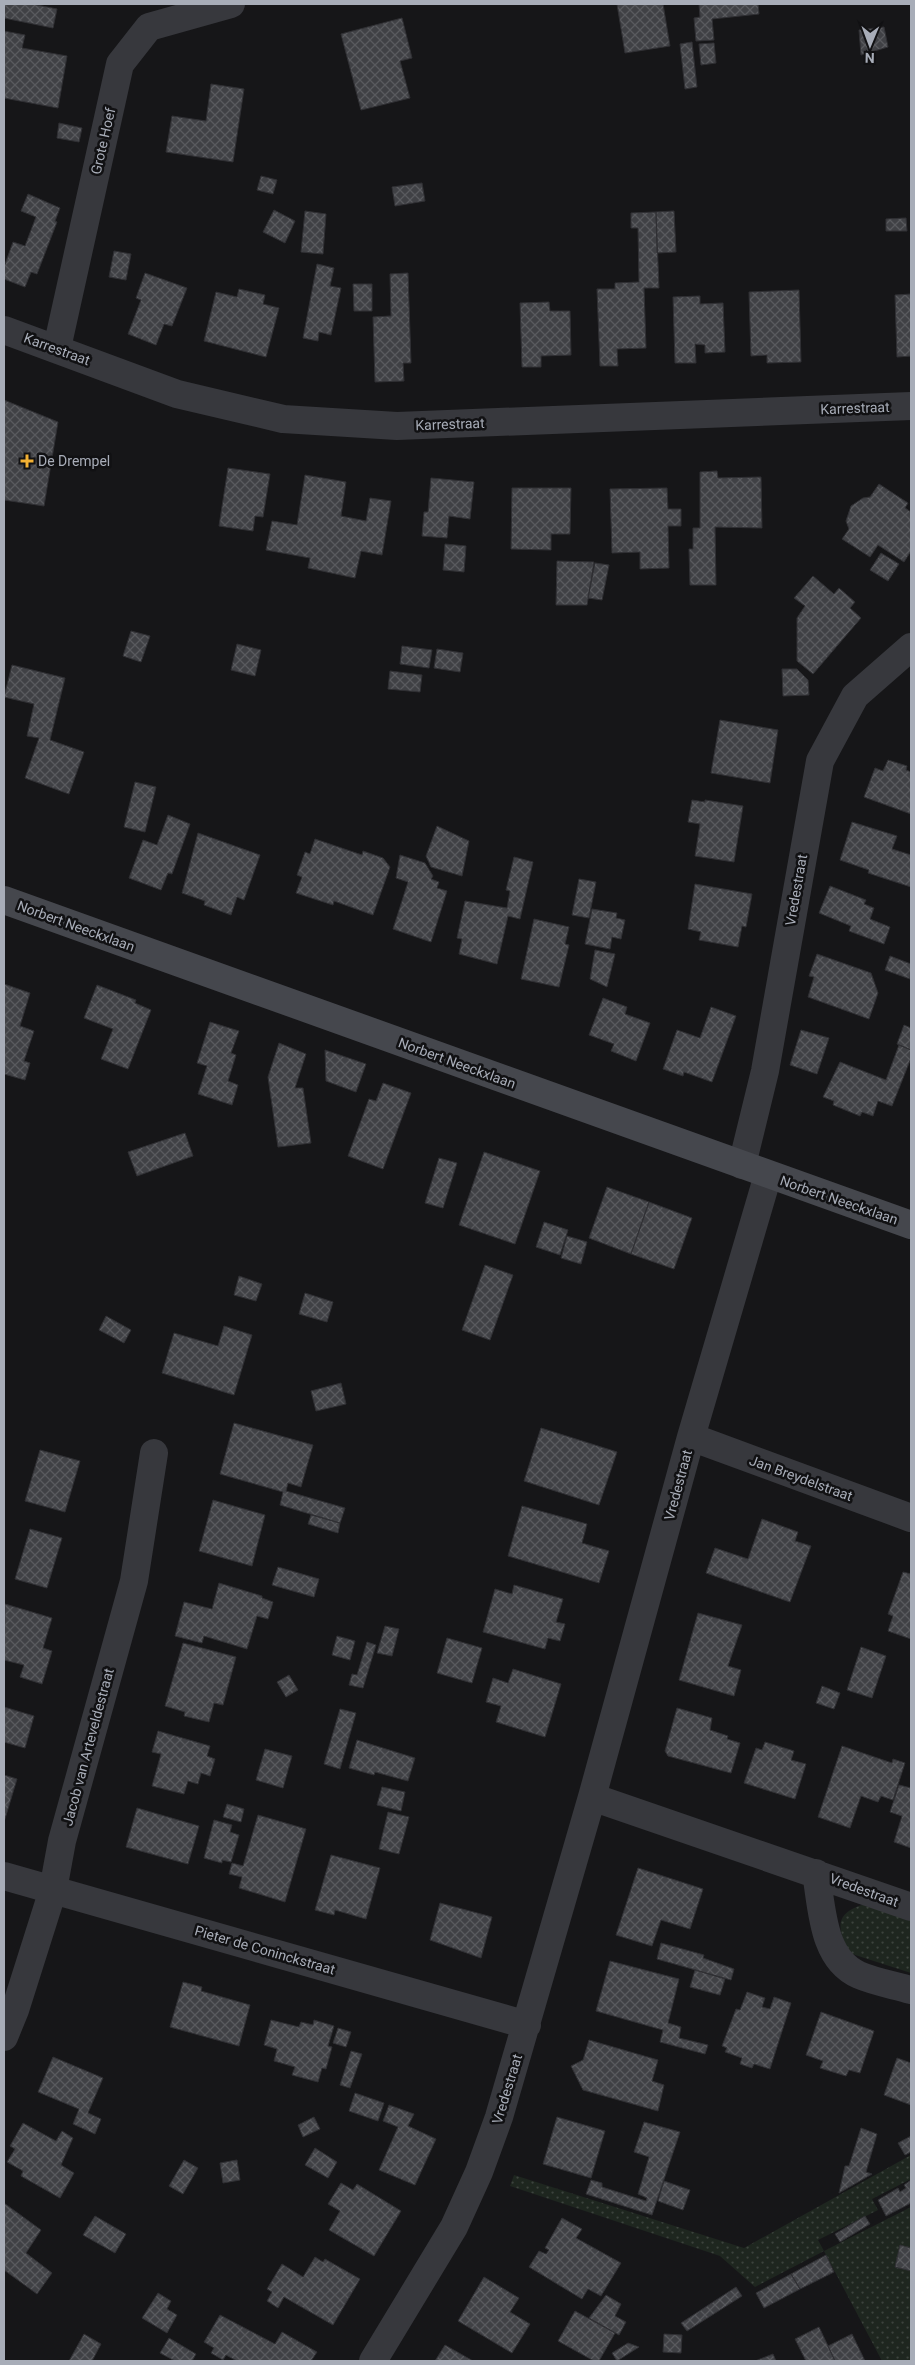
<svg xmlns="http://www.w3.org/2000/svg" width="915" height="2365" font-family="Roboto,sans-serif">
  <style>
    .grass { fill: url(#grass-dots) }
    .building { fill: url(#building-cross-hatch); stroke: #303034 }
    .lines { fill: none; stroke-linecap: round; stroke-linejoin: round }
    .street { stroke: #37383d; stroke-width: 28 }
    .secondary { stroke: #45474d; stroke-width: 28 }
    .poi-dot { fill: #f2b134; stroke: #111113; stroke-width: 2 }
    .labels { text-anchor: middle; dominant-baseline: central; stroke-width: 5; stroke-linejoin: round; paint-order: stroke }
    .street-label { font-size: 14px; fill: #a8adb8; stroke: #111113 }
    .poi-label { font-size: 14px; fill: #a8adb8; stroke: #111113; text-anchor: start }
  </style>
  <defs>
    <pattern id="grass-dots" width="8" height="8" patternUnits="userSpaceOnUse" patternTransform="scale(1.25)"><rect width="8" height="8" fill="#1e261f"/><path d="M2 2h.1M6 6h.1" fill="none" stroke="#3c433d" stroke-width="1.8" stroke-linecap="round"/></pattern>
    <pattern id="building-cross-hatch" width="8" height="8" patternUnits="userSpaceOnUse" patternTransform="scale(1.25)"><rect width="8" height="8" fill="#404145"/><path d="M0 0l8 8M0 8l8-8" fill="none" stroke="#595a5e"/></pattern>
  </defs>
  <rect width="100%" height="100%" fill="#161618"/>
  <path class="grass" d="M865,1904L911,1918V1973L849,1953C837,1928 834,1913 865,1904Z
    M911,2155V2179L872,2199L878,2210L818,2240L824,2251L911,2207V2361H882L824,2251L755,2287L720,2256L510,2186L514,2175L744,2248Z"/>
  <path class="building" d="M4,4H32L57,9L53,28L4,18Z
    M617,4H663L670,46L625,53Z
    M699,4H758L759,14L712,19L714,40L696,41L694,18L700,17Z
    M402,18L412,58L400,61L410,98L361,110L341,34Z
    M884,27L888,47L861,55L859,30Z
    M4,31L25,35L22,48L67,56L58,108L4,98Z
    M692,42L697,87L685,89L680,44Z
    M714,43L716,63L701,65L699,44Z
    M211,84L244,89L233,162L166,152L172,116L206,121Z
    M59,123L82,128L79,142L57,138Z
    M261,176L277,180L273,194L257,190Z
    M422,183L425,201L395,206L392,187Z
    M28,194L60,208L55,221L57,222L37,274L31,272L25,287L4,279V267L13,242L25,246L36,217L21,211Z
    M274,210L295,221L285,243L263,232Z
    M305,211L326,214L323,254L301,252Z
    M674,211L676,252L657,253L656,212Z
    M656,212L659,288H644L646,348L617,349L618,366H600L597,289H615V283L639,282L638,228H631V213Z
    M906,218L907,231H886V219Z
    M114,251L131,254L126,280L109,277Z
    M317,264L334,268L330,286L341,288L331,335L319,332L318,341L303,338Z
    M145,273L187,288L172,326L164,324L156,345L128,334L141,300L136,298Z
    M408,273L411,363H403L404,381L375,382L373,317L391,316L390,274Z
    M353,284H372V311H354Z
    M239,289L265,295L263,304L279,308L266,357L204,341L216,292L237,297Z
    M799,290L801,362L767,363V355L751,356L749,292Z
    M911,294V356L897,357L895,295Z
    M700,296V304L723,303L725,352L705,353V345L695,344L696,363H675L673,297Z
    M549,302L550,311H570L571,355L541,356V367H522L520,303Z
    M4,400L58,422L44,506L4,500Z
    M228,468L270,474L263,517L255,516L253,531L219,526Z
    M717,471L718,478L761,477L762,528L715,527L716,585H690L689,549H693V528H700V472Z
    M305,475L346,482L341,516L366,521L370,498L391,501L382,555L361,551L355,578L308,568L310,558L266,550L272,521L297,525Z
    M431,478L474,482L470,519L449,516L447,538L422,536L424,512H428Z
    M879,484L908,503L905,508L911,512V551L904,562L878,545L870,557L842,539L849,529L846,521L851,506L863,498L870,497Z
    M512,488H571L570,534H551V550L511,549Z
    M667,488L668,509H681V526H668L669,568L640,569V552L612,553L610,489Z
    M445,544L466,546L464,572L443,570Z
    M881,553L899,564L888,581L870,570Z
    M557,561L594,562L587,605H556Z
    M595,563L609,565L602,600L588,598Z
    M813,576L834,594L839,588L855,602L850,608L861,618L813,674L797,661V618L805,606L794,598Z
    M131,631L150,636L141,662L123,656Z
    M237,644L261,650L255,676L231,670Z
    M402,646L432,650L429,668L400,664Z
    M437,649L463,653L460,672L434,668Z
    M12,665L65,678L50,740L84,752L69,794L25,778L39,738L27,736L34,704L4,697Z
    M782,669H797L808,680L809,695L783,696Z
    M390,671L422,675L420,692L388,689Z
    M720,720L778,730L770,783L711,773Z
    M888,760L907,766L906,770L911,772V814L864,797L875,768L883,771Z
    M135,782L156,787L145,832L124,827Z
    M692,800L705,802V800L743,806L734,862L695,856L700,824L688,822Z
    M168,815L190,824L172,874L168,873L161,890L129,878L143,840L157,845Z
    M852,822L897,836L892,849L911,855V887L868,873L869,870L840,860Z
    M437,826L469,841L462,876L431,867L426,856Z
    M198,833L260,855L244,900L237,897L231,915L204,905L205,901L182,893Z
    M315,839L362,855L363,851L383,858L390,867L373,915L334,901L333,905L296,893L302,877L297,875L305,852L310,854Z
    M400,855L425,863L433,876L431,879L439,882L437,888L447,891L431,942L393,929L408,882L396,878Z
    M514,857L533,862L520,919L508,916L497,964L459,954L462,939L457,938L465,901L507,908L510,891L506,890Z
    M579,879L596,882L589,918L572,915Z
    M695,884L752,894L746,927L742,926L738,947L699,940L701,932L688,929Z
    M830,886L866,900L864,904L874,908L870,919L890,927L884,944L849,931L851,926L819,913Z
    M592,909L617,913L616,918L625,920L621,939L612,937L610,949L585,944Z
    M534,919L569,927L565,944L569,945L559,987L521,979Z
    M595,950L615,954L607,987L590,979Z
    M817,954L871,973L878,993L869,1019L808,997L814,977L809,976Z
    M890,956L911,964L910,979L885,970Z
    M4,984L30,993L20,1026L34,1031L24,1061L30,1063L25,1080L4,1074Z
    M97,985L136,1000L135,1003L151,1010L128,1069L101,1059L113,1029L84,1018Z
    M603,998L627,1007L625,1014L650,1023L636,1061L611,1051L614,1044L589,1035Z
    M711,1007L736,1016L712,1082L684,1072L683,1076L663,1069L677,1030L700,1038Z
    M210,1022L239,1031L231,1053L236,1055L228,1081L238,1085L232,1105L198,1094L207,1066L197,1063Z
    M904,1025L911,1028V1050L897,1044Z
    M801,1030L829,1038L817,1074L790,1065Z
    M279,1043L306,1054L295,1088H303L311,1143L278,1147L268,1077Z
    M899,1045L911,1050V1058L892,1106L878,1101L873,1116L862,1112L860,1116L833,1105L834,1101L823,1097L840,1062L886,1080Z
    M325,1050L366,1064L356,1092L326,1081Z
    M383,1083L411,1093L383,1169L348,1156L369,1099L376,1101Z
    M185,1133L193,1156L137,1176L128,1152Z
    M484,1152L540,1171L515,1244L459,1225Z
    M439,1158L457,1163L443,1208L425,1203Z
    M607,1187L649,1202L631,1254L589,1238Z
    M649,1202L692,1218L674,1269L631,1254Z
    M544,1222L568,1230L560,1255L536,1247Z
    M567,1236L587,1242L581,1264L561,1258Z
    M485,1265L513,1275L490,1340L462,1330Z
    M239,1276L262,1284L256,1301L234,1295Z
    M305,1293L333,1302L327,1322L299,1314Z
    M106,1316L131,1330L124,1343L99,1330Z
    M224,1326L252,1335L234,1395L162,1373L174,1333L218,1346Z
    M341,1383L346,1404L316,1411L311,1391Z
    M234,1423L313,1445L301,1487L288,1483L286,1491L345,1508L340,1523L280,1505L283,1492L220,1474Z
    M541,1428L617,1452L599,1505L524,1481Z
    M40,1450L80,1461L65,1512L25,1501Z
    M213,1500L265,1515L252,1566L199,1551Z
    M522,1506L587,1524L582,1543L609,1551L599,1583L508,1556Z
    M311,1515L340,1523L338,1533L308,1524Z
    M762,1519L798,1532L795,1541L811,1546L790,1602L706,1573L715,1548L748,1559Z
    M30,1529L62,1538L47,1588L15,1579Z
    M278,1567L319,1579L314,1597L272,1585Z
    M903,1572L911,1574V1639L888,1631L893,1616L888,1614Z
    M219,1583L262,1596V1598L273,1602L268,1619L257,1616L247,1649L204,1636L202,1643L175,1636L184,1602L212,1609Z
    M514,1585L563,1599L556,1622L565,1624L560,1641L548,1638L545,1649L483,1632L495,1589L512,1594Z
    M5,1604L52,1618L43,1648L52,1651L42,1684L20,1677L24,1665L4,1660Z
    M698,1613L742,1625L728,1666L741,1670L734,1696L679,1680Z
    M385,1626L399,1629L392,1656L377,1653Z
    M337,1636L355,1641L350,1660L332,1655Z
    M447,1638L482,1648L472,1683L437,1673Z
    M367,1642L376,1645L363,1688L349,1685L352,1674L357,1675Z
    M183,1643L236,1657L223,1705L214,1703L209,1722L184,1716L185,1712L165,1706Z
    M861,1647L886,1656L872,1698L847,1690Z
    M513,1669L561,1684L545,1737L496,1722L501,1706L486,1702L493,1678L508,1683Z
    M289,1675L298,1690L286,1697L277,1682Z
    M822,1686L840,1693L834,1709L816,1703Z
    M4,1707L34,1716L25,1748L4,1742Z
    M677,1708L712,1718L710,1730L728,1736L727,1739L740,1743L731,1773L668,1756L665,1751Z
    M340,1709L356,1713L340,1769L324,1764Z
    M158,1731L210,1746L207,1756L215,1759L210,1776L201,1773L198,1784L188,1781L184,1794L152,1786L161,1754L152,1752Z
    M357,1740L415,1758L408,1781L375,1772L374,1775L349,1768Z
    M765,1742L794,1751L791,1760L806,1764L795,1799L744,1783L756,1748L762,1750Z
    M842,1746L892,1763L893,1759L905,1763L893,1800L881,1796L878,1802L861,1796L850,1828L818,1817Z
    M265,1749L292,1756L283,1788L256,1780Z
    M4,1775L17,1779L4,1822Z
    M899,1785L911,1788V1848L894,1842L902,1816L890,1812Z
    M382,1787L405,1792L401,1811L377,1805Z
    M227,1804L244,1809L241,1822L223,1817Z
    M137,1808L199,1826L188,1864L126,1847Z
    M388,1812L409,1817L399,1854L379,1849Z
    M258,1815L306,1829L285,1902L239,1888L242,1877L229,1874L232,1863L243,1866Z
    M214,1820L232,1825L230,1832L239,1835L231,1862L222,1860V1863L204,1858Z
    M331,1855L380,1868L366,1919L335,1910L334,1915L315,1910Z
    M638,1868L703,1889L690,1929L661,1920L652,1946L616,1935Z
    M440,1903L492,1917L481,1958L430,1940Z
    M661,1943L704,1955L703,1958L734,1969L731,1980L657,1959Z
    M610,1961L679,1979L668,2023L681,2027L679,2038L708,2045L705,2054L660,2042L663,2030L596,2011Z
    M695,1970L725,1979L720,1995L690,1987Z
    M183,1982L202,1987L201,1991L250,2005L239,2046L170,2027Z
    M747,1992L765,1998L762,2007L770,2009L774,1997L791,2003L770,2069L754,2064L752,2068L740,2064L742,2058L725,2052L727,2048L722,2046L736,2009L740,2010Z
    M821,2012L874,2031L860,2073L849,2070L846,2076L820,2068L823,2061L806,2055Z
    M271,2020L299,2027L301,2022L313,2025L314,2020L334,2026L328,2046L332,2047L326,2069L322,2068L318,2082L292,2075L295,2067L274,2061L277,2049L264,2045Z
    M338,2028L351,2032L346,2047L333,2043Z
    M589,2040L658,2060L652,2081L664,2085L658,2111L583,2090L571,2066L583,2060Z
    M351,2051L362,2054L350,2088L340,2085Z
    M53,2057L103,2078L88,2113L101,2119L95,2134L73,2124L79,2109L38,2092Z
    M897,2058L911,2063V2105L884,2095Z
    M355,2093L384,2103L378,2121L349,2111Z
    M389,2105L414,2114L408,2126L436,2139L415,2185L379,2170L398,2127L383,2121Z
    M314,2117L320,2129L303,2137L298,2125Z
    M557,2117L605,2131L591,2178L543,2164Z
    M644,2122L680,2132L652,2215L586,2194L591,2180L602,2183V2187L646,2201L647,2198L638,2194L649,2157L634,2152Z
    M23,2123L56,2141L62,2131L73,2138L61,2165L74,2173L60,2198L21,2176L23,2171L7,2162L15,2149L10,2146Z
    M861,2128L877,2134L866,2172L872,2174L839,2193L845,2166H849Z
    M911,2136V2152L905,2155L898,2143Z
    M315,2148L337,2162L328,2178L305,2165Z
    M184,2160L198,2168L183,2194L169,2186Z
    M237,2160L240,2180L223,2183L220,2163Z
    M911,2180V2203L886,2216L878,2200L898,2188L900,2192L906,2188L904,2185Z
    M664,2181L690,2190L683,2210L658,2201Z
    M341,2183L353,2190L357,2184L401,2211L374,2256L329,2230L340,2211L328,2204Z
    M4,2203L41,2230L26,2253L52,2273L37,2294L4,2270Z
    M95,2216L126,2234L115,2253L83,2235Z
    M865,2216L870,2224L840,2242L835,2234Z
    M562,2218L582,2229L576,2238L621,2263L601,2296L588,2289L582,2299L529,2267L539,2251L546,2254L549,2250L545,2248Z
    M900,2245L911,2248V2271L895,2267Z
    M826,2255L834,2272L800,2289L791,2274Z
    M315,2257L323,2262L325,2259L360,2279L333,2325L284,2297L278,2308L267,2301L272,2292L267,2289L282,2264L303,2277Z
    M791,2274L800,2289L764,2308L756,2293Z
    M484,2277L519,2298L510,2312L530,2324L512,2353L458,2321Z
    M736,2287L742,2296L687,2331L681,2323Z
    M158,2293L171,2301L167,2309L177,2315L167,2333L142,2318Z
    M606,2295L621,2304L615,2316L626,2322L619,2335L589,2318Z
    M575,2311L615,2333L599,2361H594L558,2341Z
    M220,2315L275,2344L282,2332L317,2352L311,2361H237L226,2355L223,2360L211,2353L214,2348L204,2342Z
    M819,2327L828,2346L835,2361H806L795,2339Z
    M84,2334L101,2344L92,2361H69Z
    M664,2334L682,2335L681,2353L663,2352Z
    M852,2334L865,2361H835L828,2346Z
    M169,2338L196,2354L192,2361H175L160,2353Z
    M628,2343L639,2347L617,2361L612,2353Z
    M445,2345L473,2361H435Z
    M773,2354L776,2361H755Z"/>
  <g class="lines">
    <path class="street" d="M4,330L177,394L283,419L397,426L911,406
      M57,348L120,64L149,27L231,4
      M742,1165L765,1071L820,761L855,696L911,647
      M691,1437L911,1518
      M592,1797L911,1907
      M816,1873C822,1907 822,1959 859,1975C875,1982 894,1985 911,1990
      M4,1876L527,2025
      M4,2037L15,2010L53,1890L62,1841L134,1581L154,1453
      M373,2361L454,2227L479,2172L499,2117L592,1797L691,1437L768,1175"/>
    <path class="secondary" d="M4,900L911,1225"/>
  </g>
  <path class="poi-dot" d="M24.5 453.5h5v5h5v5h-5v5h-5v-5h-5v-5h5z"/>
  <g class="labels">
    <g class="street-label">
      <text transform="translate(103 141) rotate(-77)">Grote Hoef</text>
      <text transform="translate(57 349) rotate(20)">Karrestraat</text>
      <text transform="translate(855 408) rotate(-2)">Karrestraat</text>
      <text transform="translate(450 424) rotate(-2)">Karrestraat</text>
      <text transform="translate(796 890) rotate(-80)">Vredestraat</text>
      <text transform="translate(76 926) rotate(20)">Norbert Neeckxlaan</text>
      <text transform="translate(457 1063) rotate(20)">Norbert Neeckxlaan</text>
      <text transform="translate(839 1200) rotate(19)">Norbert Neeckxlaan</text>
      <text transform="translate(801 1478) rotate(20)">Jan Breydelstraat</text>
      <text transform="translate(678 1485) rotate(-75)">Vredestraat</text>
      <text transform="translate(88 1747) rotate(-75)">Jacob van Arteveldestraat</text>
      <text transform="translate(864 1890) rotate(20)">Vredestraat</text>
      <text transform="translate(265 1950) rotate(16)">Pieter de Coninckstraat</text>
      <text transform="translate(507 2089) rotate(-73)">Vredestraat</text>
    </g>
    <g class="poi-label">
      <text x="38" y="461">De Drempel</text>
    </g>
  </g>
  <rect width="915" height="2365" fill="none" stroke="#a8adb8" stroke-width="10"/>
  <g transform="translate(870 45) rotate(181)" stroke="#111113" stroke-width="4" paint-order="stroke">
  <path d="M0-4L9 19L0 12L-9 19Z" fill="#a8adb8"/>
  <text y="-8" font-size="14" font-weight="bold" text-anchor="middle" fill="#a8adb8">N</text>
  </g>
</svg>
